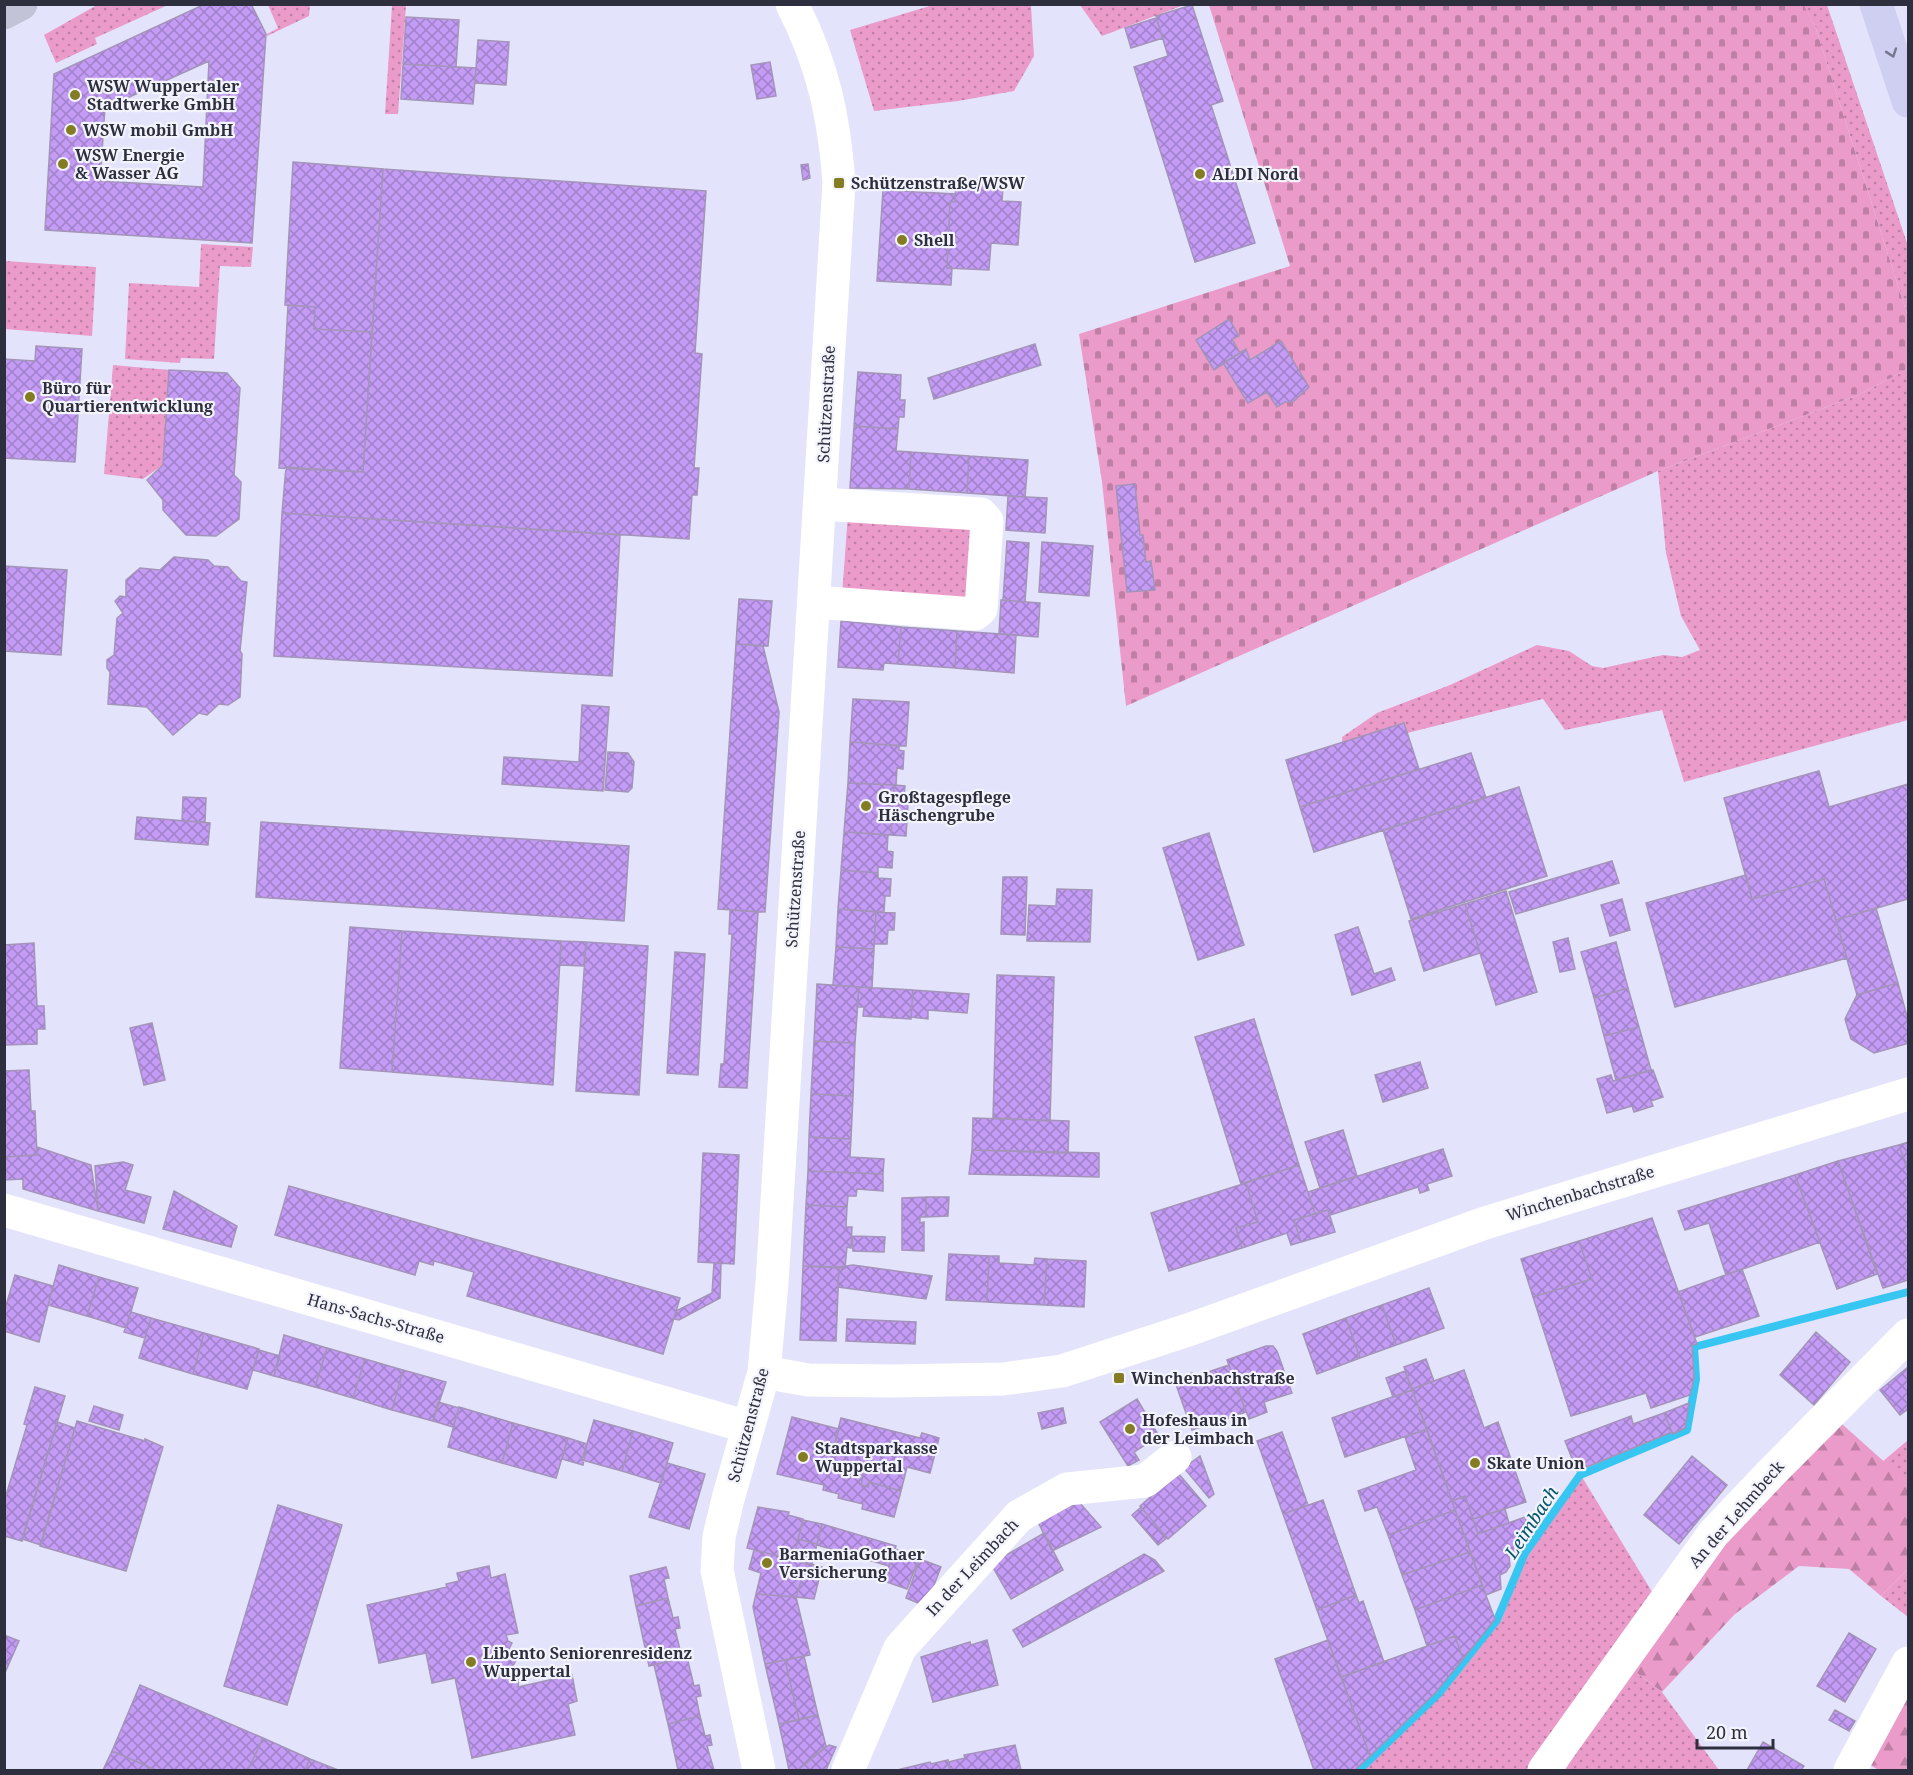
<svg xmlns="http://www.w3.org/2000/svg" width="1913" height="1775" font-family="'Noto Serif',serif">
  <style>
    .green { fill: url(#green-dots) }
    .forest { fill: url(#forest-firs) }
    .cemetery { fill: url(#cemetery-stones) }
    .lines { fill: none; stroke-linecap: round; stroke-linejoin: round }
    .stream { stroke: #37c5f1; stroke-width: 8 }
    .building { fill: url(#building-cross-hatch); stroke: #a394b8; stroke-width: 1.5; fill-rule: evenodd }
    .minor { stroke: #fff; stroke-width: 33 }
    .major { stroke: #c3c3d7; stroke-width: 33 }
    .highway { stroke: #cecff1; stroke-width: 33 }
    .oneway { stroke: #76778f }
    .poi-dot { fill: #847c22; stroke: #f2f3fb; stroke-width: 2 }
    .labels { text-anchor: middle; dominant-baseline: central; stroke-width: 4.5; stroke-linejoin: round; paint-order: stroke }
    .poi-label { font-size: 16px; font-weight: bold; fill: #2e2f3e; stroke: #f2f3fb; text-anchor: start }
    .street-label { font-size: 16px; fill: #2e2f3e; stroke: #f2f3fb }
    .water-label { font-size: 18px; font-style: italic; fill: #01546b; stroke: #f2f3fb }
  </style>
  <defs>
    <pattern id="green-dots" width="8" height="8" patternUnits="userSpaceOnUse" patternTransform="scale(1.5)"><rect width="8" height="8" fill="#eb9bca"/><path d="M2 2h.1M6 6h.1" fill="none" stroke="#bf7fa5" stroke-width="1.8" stroke-linecap="round"/></pattern>
    <pattern id="forest-firs" width="22" height="20" patternUnits="userSpaceOnUse" patternTransform="scale(1.5)"><rect width="22" height="20" fill="#eb9bca"/><path d="M5 1l3.5 6h-7zM16 11l3.5 6h-7z" fill="#bf7fa5"/></pattern>
    <pattern id="cemetery-stones" width="16" height="16" patternUnits="userSpaceOnUse" patternTransform="scale(1.5)"><rect width="16" height="16" fill="#eb9bca"/><path d="M2 7V4a2 2 0 0 1 4 0v3zM10 15v-3a2 2 0 0 1 4 0v3z" fill="#bf7fa5"/></pattern>
    <pattern id="building-cross-hatch" width="8" height="8" patternUnits="userSpaceOnUse" patternTransform="scale(1.5)"><rect width="8" height="8" fill="#c49cf6"/><path d="M0 0l8 8M0 8l8-8" fill="none" stroke="#a080c9"/></pattern>
  </defs>
  <rect width="100%" height="100%" fill="#e3e4fc"/>
  <path class="green" d="M97,5V4L168,5L95,38L97,44L56,63L44,35Z
    M268,5H310L309,16L267,36V34L278,28Z
    M392,5H406L398,114H385Z
    M933,5H1031L1034,56L1014,91L958,101L874,111L850,30Z
    M1080,5H1184L1102,36Z
    M1803,5H1827L1908,246V317L1815,26Z
    M201,244L253,247L251,267L220,266L214,359L181,358L180,363L125,359L129,283L199,287Z
    M5,261L96,267L92,336L5,329Z
    M113,365L169,370L163,465L143,479L104,474Z
    M1908,369V720L1684,782L1662,710L1565,730L1543,699L1343,749L1342,737L1377,713L1450,685L1537,645L1569,651L1592,666L1603,668L1663,655L1682,657L1700,650L1681,616L1666,553L1658,471L1858,395Z
    M848,513L973,522L974,598L842,596Z
    M1908,1440V1483L1882,1462Z
    M1582,1477L1657,1600L1535,1770H1362L1441,1696L1501,1621L1527,1555Z
    M1908,1569V1617L1881,1596Z
    M1629,1667L1662,1692L1719,1770H1565Z"/>
  <path class="forest" d="M1842,1424L1908,1483V1569L1881,1596L1849,1569L1799,1566L1735,1614L1662,1692L1629,1667L1713,1547Z
    M1908,1687V1770H1879L1864,1762Z"/>
  <path class="cemetery" d="M1803,4L1815,26L1908,317V369L1858,395L1658,471L1126,706L1102,482L1079,334L1290,266L1209,5Z"/>
  <g class="lines">
    <path class="stream" d="M1359,1770L1439,1693L1497,1620L1525,1553L1580,1475L1687,1430L1696,1379L1694,1347L1908,1292"/>
  </g>
  <path class="building" d="M205,4H251L266,34L252,243L45,230L54,74ZM209,61L203,187L100,181L105,108Z
    M1192,5L1223,101L1211,105L1255,243L1195,262L1134,67L1168,56L1156,16Z
    M406,17L459,20L456,67L403,64Z
    M1156,18L1163,38L1131,48L1125,28Z
    M478,40L509,42L506,85L475,83Z
    M770,62L776,96L757,99L751,65Z
    M403,64L476,68L473,104L401,99Z
    M293,162L383,169L372,332L314,329L315,307L285,305Z
    M808,164L810,178L803,180L801,165Z
    M383,169L706,191L695,353L702,354L694,468H699L697,495H692L689,539L282,513L286,467L363,472Z
    M956,179L997,181L1003,187L1002,201L1021,202L1018,245L991,243L989,270L947,268L950,202H955Z
    M883,190L955,194V202H950L947,268H952L951,285L877,281Z
    M288,305L315,307L314,329L372,332L363,472L279,468Z
    M1229,319L1239,336L1232,339L1240,353L1214,370L1196,340Z
    M1281,341L1309,387L1293,402H1285L1277,407L1267,392L1248,403L1223,363L1246,349L1250,360Z
    M1035,344L1041,365L934,399L928,378Z
    M36,346L82,349L75,462L4,458V359L35,361Z
    M169,370L227,373L240,388L234,475L241,482L239,519L216,536L186,535L163,510V500L147,480L163,465Z
    M858,372L901,375L900,400H905L904,417H899L898,429L854,426Z
    M854,426L898,429L896,451L911,452L909,489L850,488Z
    M911,452L969,456L967,493L909,489Z
    M969,456L1028,460L1025,497L967,493Z
    M1135,484L1140,535H1143L1146,562L1151,561L1155,590L1127,592L1116,486Z
    M1008,496L1047,498L1045,533L1006,530Z
    M282,513L620,535L612,676L274,656Z
    M1007,541L1029,543L1025,602L1003,600Z
    M1042,542L1093,546L1089,596L1039,592Z
    M174,557L208,560L214,566L228,567L241,581L247,582L240,651L242,654L240,697L228,705L219,704L207,715L199,713L173,735L147,707L108,704L110,672L107,668V660L114,655L117,618L123,613L115,601L120,596L126,597V580L140,568L160,570Z
    M4,566L67,570L61,655L4,651Z
    M739,599L772,601L768,646L736,644Z
    M1001,600L1040,603L1038,637L999,634Z
    M841,621L901,627L898,664L884,663L883,670L838,667Z
    M901,627L957,631L955,668L898,664Z
    M957,631L1016,635L1014,673L955,668Z
    M736,644L763,646L779,712L765,912L718,909Z
    M853,699L909,702L906,746L850,742Z
    M582,705L609,707L603,791L502,784L504,757L579,762Z
    M1404,723L1419,769L1300,807L1286,760Z
    M850,742L899,746V750L904,751L903,769L897,768L896,785L848,783Z
    M608,752L628,753L634,762L632,788L628,792L605,790Z
    M1471,753L1486,798L1314,852L1300,807Z
    M1819,771L1829,807L1908,784V899L1836,920L1824,879L1752,899L1724,798Z
    M848,783L894,785L891,835L844,832Z
    M894,785L905,786L903,804H908L906,836L891,835Z
    M1519,787L1547,876L1411,919L1383,830Z
    M183,797L206,798L205,822L182,821Z
    M137,817L210,823L208,845L135,839Z
    M261,822L629,846L624,921L256,897Z
    M844,832L888,835L887,851L893,852L892,868L878,867V873L841,870Z
    M1209,833L1244,945L1198,960L1163,848Z
    M1612,861L1619,883L1516,914L1509,892Z
    M841,870L878,873V878L891,879L890,896H885L884,912L838,909Z
    M1746,875L1752,899L1824,879L1847,958L1675,1007L1646,903Z
    M1003,877H1027L1025,935L1001,934Z
    M1057,889L1092,890L1090,942L1027,941L1029,905L1056,906Z
    M1506,891L1537,992L1496,1005L1465,904Z
    M1622,899L1630,930L1610,936L1601,905Z
    M1465,904L1480,953L1424,971L1409,921Z
    M1876,908L1898,983L1857,995L1836,920Z
    M838,909L876,912L874,949L836,947Z
    M730,910L758,912L747,1088L719,1087L721,1064H724L732,934H729Z
    M876,912L895,913L894,930H888L887,944H874Z
    M350,927L402,931L392,1072L340,1068Z
    M1358,927L1374,974L1391,968L1395,980L1352,995L1335,935Z
    M402,931L561,941L553,1085L392,1072Z
    M1568,938L1575,969L1560,972L1553,942Z
    M561,941L586,942L584,966L560,965Z
    M586,942L648,946L639,1095L576,1091Z
    M1616,942L1628,988L1594,998L1581,952Z
    M34,943L37,1006H44L45,1029H37V1044L4,1045V945Z
    M836,947L874,949L872,988L833,985Z
    M675,952L705,954L698,1075L667,1073Z
    M997,975L1054,977L1050,1121L993,1118Z
    M1898,983L1908,1020V1038L1906,1044L1874,1053L1851,1039L1845,1019L1857,995Z
    M817,984L859,987L855,1043L814,1041Z
    M859,987L913,990L911,1019L863,1016L864,1007H857Z
    M1628,988L1639,1027L1604,1036L1594,998Z
    M913,990L969,994L967,1013L928,1010V1019L911,1017Z
    M1254,1019L1299,1165L1241,1184L1195,1037Z
    M152,1023L165,1080L144,1085L130,1028Z
    M1639,1027L1651,1070L1616,1080L1604,1036Z
    M814,1041L855,1043L853,1096L811,1094Z
    M1420,1062L1428,1088L1383,1102L1375,1075Z
    M29,1070L31,1111H35L37,1155L4,1157V1071Z
    M1653,1070L1663,1097L1651,1101L1653,1106L1634,1112L1632,1106L1607,1113L1597,1079L1611,1075L1613,1081Z
    M811,1094L853,1096L851,1139L809,1137Z
    M973,1118L1069,1121L1068,1153L972,1150Z
    M1343,1130L1357,1176L1320,1188L1305,1142Z
    M809,1137L851,1139L850,1157L884,1159L883,1174L808,1171Z
    M1908,1142V1172L1899,1145Z
    M1899,1145L1908,1172V1280L1883,1288L1838,1161Z
    M37,1147L91,1165L98,1211L23,1189V1179L4,1180V1157L37,1155Z
    M1443,1149L1452,1176L1427,1184L1429,1190L1420,1193L1418,1187L1330,1215L1328,1210L1315,1214L1308,1192Z
    M972,1150L1099,1153V1177L969,1174Z
    M703,1153L739,1155L734,1264L698,1262Z
    M1838,1161L1877,1274L1837,1289L1795,1175Z
    M123,1162L133,1165L125,1190L151,1197L144,1223L98,1211L95,1166Z
    M1299,1165L1315,1214L1294,1220L1301,1242L1291,1245L1287,1233L1242,1248L1236,1228L1258,1222L1246,1183Z
    M808,1171L883,1174V1191L857,1189L856,1196H848L847,1207L806,1205Z
    M1795,1175L1820,1242L1726,1275L1709,1223L1685,1230L1678,1211Z
    M1246,1183L1258,1222L1236,1228L1242,1248L1169,1271L1151,1213Z
    M289,1186L680,1298L663,1354L467,1296L474,1272L434,1261L433,1265L419,1261L415,1275L275,1235Z
    M174,1191L237,1226L231,1247L163,1229Z
    M926,1197V1217H920V1223L924,1222V1251L902,1250V1198Z
    M926,1197H949L948,1216L926,1217Z
    M806,1205L847,1207L846,1227H852L851,1248L847,1247L845,1268L803,1266Z
    M1328,1210L1335,1232L1301,1242L1294,1220Z
    M1652,1218L1697,1344L1692,1345L1694,1378L1690,1395L1651,1408L1646,1393L1571,1416L1533,1297L1592,1279L1579,1241Z
    M852,1236L885,1237L884,1252L853,1251Z
    M1579,1241L1592,1279L1533,1297L1521,1259Z
    M949,1254L989,1256L987,1302L946,1300Z
    M989,1256H999V1263L1034,1265L1035,1258L1047,1259L1044,1305L987,1302Z
    M1047,1259L1086,1261L1084,1307L1044,1305Z
    M714,1263H721L720,1298L679,1320L674,1319L676,1311L712,1293Z
    M59,1265L99,1277L87,1316L48,1305Z
    M853,1265L932,1276L926,1299L838,1287L839,1267Z
    M803,1266L839,1267L836,1341L800,1340Z
    M1742,1269L1759,1316L1695,1337L1678,1292Z
    M15,1275L53,1286L39,1342L4,1331V1312Z
    M99,1277L138,1288L126,1328L87,1316Z
    M1429,1288L1444,1328L1396,1345L1382,1305Z
    M1382,1305L1396,1345L1360,1358L1346,1318Z
    M131,1312L151,1318L145,1338L124,1332Z
    M151,1318L204,1333L193,1374L139,1358Z
    M1346,1318L1360,1358L1317,1374L1303,1334Z
    M847,1319L916,1322L915,1344L846,1341Z
    M1816,1332L1850,1362L1814,1405L1780,1375Z
    M204,1333L259,1349L247,1389L193,1374Z
    M284,1335L327,1348L315,1387L274,1376Z
    M1266,1346H1273L1277,1351L1292,1393L1264,1402L1267,1412L1249,1419L1227,1360Z
    M327,1348L365,1359L353,1398L315,1387Z
    M259,1350L280,1356L274,1376L253,1370Z
    M365,1359L403,1370L392,1410L353,1398Z
    M1426,1359L1434,1381L1412,1389L1404,1367Z
    M1229,1365L1246,1412L1226,1419L1225,1415L1217,1418L1218,1421L1192,1430L1174,1379L1192,1373L1193,1377Z
    M1908,1367V1409L1900,1415L1880,1390Z
    M403,1370L446,1382L433,1421L392,1410Z
    M1464,1370L1484,1428L1498,1422L1526,1502L1473,1519L1465,1496L1452,1501L1412,1389Z
    M1405,1371L1412,1390L1393,1397L1386,1378Z
    M35,1387L65,1396L22,1541L4,1536V1502L27,1425L24,1424Z
    M1412,1390L1427,1429L1345,1457L1332,1418Z
    M1137,1399L1159,1436L1134,1452L1139,1460L1128,1466L1100,1422Z
    M438,1402L459,1408L453,1427L433,1421Z
    M1689,1403L1685,1428L1673,1434L1664,1413Z
    M94,1406L123,1415L119,1430L89,1421Z
    M459,1407L513,1423L502,1463L448,1447Z
    M1063,1408L1066,1423L1042,1429L1038,1413Z
    M1664,1413L1672,1432L1577,1471L1565,1441L1631,1416L1633,1424Z
    M792,1417L839,1429L829,1466L863,1475L861,1485L868,1487L869,1482L901,1491L894,1517L862,1509L863,1504L838,1498L839,1494L823,1490L824,1485L777,1474Z
    M841,1418L920,1438L922,1433L939,1438L930,1473L907,1467L901,1491L869,1482L868,1487L861,1485L863,1475L829,1466Z
    M594,1420L633,1431L622,1471L582,1460Z
    M77,1421L145,1441V1439L163,1447L126,1571L40,1546Z
    M57,1422L75,1428L41,1545L22,1539Z
    M513,1423L568,1438L556,1478L502,1463Z
    M1427,1429L1455,1510L1388,1535L1377,1507L1365,1511L1358,1491L1416,1470L1405,1437Z
    M633,1431L673,1443L661,1483L622,1471Z
    M1282,1432L1308,1505L1283,1514L1257,1441Z
    M568,1438L587,1444L583,1465L562,1459Z
    M1200,1456L1214,1494L1209,1498L1184,1468Z
    M1692,1456L1727,1485L1679,1544L1644,1515Z
    M667,1463L705,1474L689,1529L649,1517Z
    M1178,1473L1206,1506L1168,1539L1140,1506Z
    M1465,1496L1478,1534L1525,1517L1530,1534L1518,1538L1519,1549L1516,1554L1509,1556L1510,1566L1506,1572L1500,1575L1501,1589L1486,1595L1452,1501Z
    M1323,1500L1356,1595L1317,1610L1283,1514Z
    M1079,1502L1101,1527L1052,1551L1038,1522Z
    M278,1505L342,1525L287,1705L224,1686Z
    M758,1507L789,1512L788,1515L803,1519L793,1560L747,1548Z
    M1141,1507L1167,1538L1158,1545L1132,1515Z
    M1505,1509L1509,1523L1478,1534L1473,1519Z
    M1455,1510L1470,1552L1402,1575L1388,1535Z
    M803,1520L822,1524L817,1544L798,1539Z
    M822,1524L896,1546L889,1566L817,1545Z
    M1044,1533L1063,1570L1011,1599L991,1564Z
    M798,1539L817,1544L812,1565L793,1560Z
    M895,1549L919,1558L907,1589L884,1581Z
    M754,1550L807,1563L796,1597L756,1594L761,1573L749,1569Z
    M1470,1552L1482,1585L1415,1610L1402,1575Z
    M1144,1554L1155,1560L1164,1571L1023,1647L1013,1630Z
    M920,1559L941,1567L931,1593L923,1605L906,1598Z
    M807,1563L822,1567L814,1599L796,1597Z
    M489,1566L491,1578L505,1574L518,1633L506,1635L508,1641L512,1643L509,1649L512,1659L516,1660L513,1666L515,1676L519,1677L518,1687L572,1675L577,1701L568,1704L575,1735L472,1758L455,1678L432,1683L426,1653L379,1663L367,1605L447,1587L446,1584L459,1581L457,1573Z
    M666,1567L669,1578L664,1579L668,1598L636,1606L630,1576Z
    M1482,1585L1495,1619L1463,1659L1455,1636L1427,1646L1415,1610Z
    M756,1594L796,1597L810,1655L765,1664L753,1607Z
    M1356,1595L1359,1603L1363,1601L1384,1662L1341,1677L1317,1610Z
    M668,1598L673,1618L678,1617L680,1628L675,1629L682,1658L649,1666L636,1606Z
    M1849,1633L1876,1649L1845,1702L1817,1686Z
    M4,1635L19,1641L4,1675Z
    M1455,1636L1463,1659L1436,1692L1370,1756L1341,1677Z
    M987,1640L998,1685L933,1702L921,1657L970,1642L971,1645Z
    M1328,1640L1370,1756L1355,1770H1314L1275,1659Z
    M804,1656L818,1715L799,1720L785,1660Z
    M687,1657L694,1686L699,1685L701,1696L696,1697L700,1716L668,1724L654,1665Z
    M785,1660L799,1720L779,1724L765,1664Z
    M140,1685L263,1738L248,1770H156L112,1751Z
    M1835,1710L1855,1721L1849,1731L1829,1720Z
    M818,1715L826,1746L798,1770H789L779,1724Z
    M700,1716L705,1736L710,1735L712,1745L707,1746L714,1770H678L668,1724Z
    M263,1738L310,1759L305,1770H248Z
    M1763,1742L1804,1766L1801,1770H1747Z
    M829,1745L836,1747L826,1770H798Z
    M1015,1745L1021,1770H950L948,1762L965,1758L964,1755Z
    M112,1751L156,1770H103Z
    M310,1759L338,1770H305Z
    M948,1760L950,1770H897L930,1762L931,1764Z"/>
  <g class="lines">
    <path class="minor" d="M815,602L975,614L981,609L987,521L981,514L820,504
      M4,1210L748,1427
      M764,1372L808,1380L893,1381L1003,1379L1062,1371L1191,1329L1485,1223L1908,1094
      M759,1770L717,1570L719,1537L728,1499L764,1372L772,1283L839,183C834,116 823,65 792,4
      M848,1770L900,1648L1019,1516L1067,1489L1145,1481L1175,1457
      M1544,1770L1713,1534L1770,1474L1908,1335
      M1850,1770L1908,1663"/>
    <path class="major" d="M4,13L21,4"/>
    <path class="highway" d="M1876,4L1908,101"/>
  </g>
  <defs><path id="oneway-chevron" d="M-2-3.5L2.5 0L-2 3.5" fill="none" stroke-width="1.6" stroke-linecap="round" stroke-linejoin="round" transform="scale(1.5)"/></defs>
  <use class="oneway" href="#oneway-chevron" transform="translate(1892 53) rotate(71)"/>
  <g class="poi-dot">
    <circle cx="75" cy="95" r="6"/>
    <circle cx="71" cy="130" r="6"/>
    <circle cx="63" cy="164" r="6"/>
    <circle cx="1200" cy="174" r="6"/>
    <rect x="833" y="177" width="12" height="12" rx="3"/>
    <circle cx="902" cy="240" r="6"/>
    <circle cx="30" cy="397" r="6"/>
    <circle cx="866" cy="806" r="6"/>
    <rect x="1113" y="1372" width="12" height="12" rx="3"/>
    <circle cx="1130" cy="1429" r="6"/>
    <circle cx="803" cy="1457" r="6"/>
    <circle cx="1475" cy="1463" r="6"/>
    <circle cx="767" cy="1563" r="6"/>
    <circle cx="471" cy="1662" r="6"/>
  </g>
  <g class="labels">
    <g class="poi-label">
      <text x="87" y="86">WSW Wuppertaler<tspan x="87" dy="18">Stadtwerke GmbH</tspan></text>
      <text x="83" y="130">WSW mobil GmbH</text>
      <text x="75" y="155">WSW Energie<tspan x="75" dy="18">&amp; Wasser AG</tspan></text>
      <text x="1212" y="174">ALDI Nord</text>
      <text x="851" y="183">Schützenstraße/WSW</text>
      <text x="914" y="240">Shell</text>
      <text x="42" y="388">Büro für<tspan x="42" dy="18">Quartierentwicklung</tspan></text>
      <text x="878" y="797">Großtagespflege<tspan x="878" dy="18">Häschengrube</tspan></text>
      <text x="1131" y="1378">Winchenbachstraße</text>
      <text x="1142" y="1420">Hofeshaus in<tspan x="1142" dy="18">der Leimbach</tspan></text>
      <text x="815" y="1448">Stadtsparkasse<tspan x="815" dy="18">Wuppertal</tspan></text>
      <text x="1487" y="1463">Skate Union</text>
      <text x="779" y="1554">BarmeniaGothaer<tspan x="779" dy="18">Versicherung</tspan></text>
      <text x="483" y="1653">Libento Seniorenresidenz<tspan x="483" dy="18">Wuppertal</tspan></text>
    </g>
    <g class="street-label">
      <text transform="translate(826 404) rotate(-87)">Schützenstraße</text>
      <text transform="translate(795 889) rotate(-86)">Schützenstraße</text>
      <text transform="translate(1580 1193) rotate(-17)">Winchenbachstraße</text>
      <text transform="translate(376 1318) rotate(16)">Hans-Sachs-Straße</text>
      <text transform="translate(748 1425) rotate(-75)">Schützenstraße</text>
      <text transform="translate(1736 1514) rotate(-49)">An der Lehmbeck</text>
      <text transform="translate(972 1567) rotate(-47)">In der Leimbach</text>
    </g>
    <g class="water-label">
      <text transform="translate(1531 1522) rotate(-57)">Leimbach</text>
    </g>
  </g>
  <rect width="1913" height="1775" fill="none" stroke="#2e2f3e" stroke-width="12"/>
  <path d="M1697 1739v9h76v-9" fill="none" stroke="#2e2f3e" stroke-width="3"/>
  <text x="1706" y="1739" font-size="18" fill="#2e2f3e" stroke="#f2f3fb" stroke-width="4.5" paint-order="stroke">20 m</text>
</svg>
